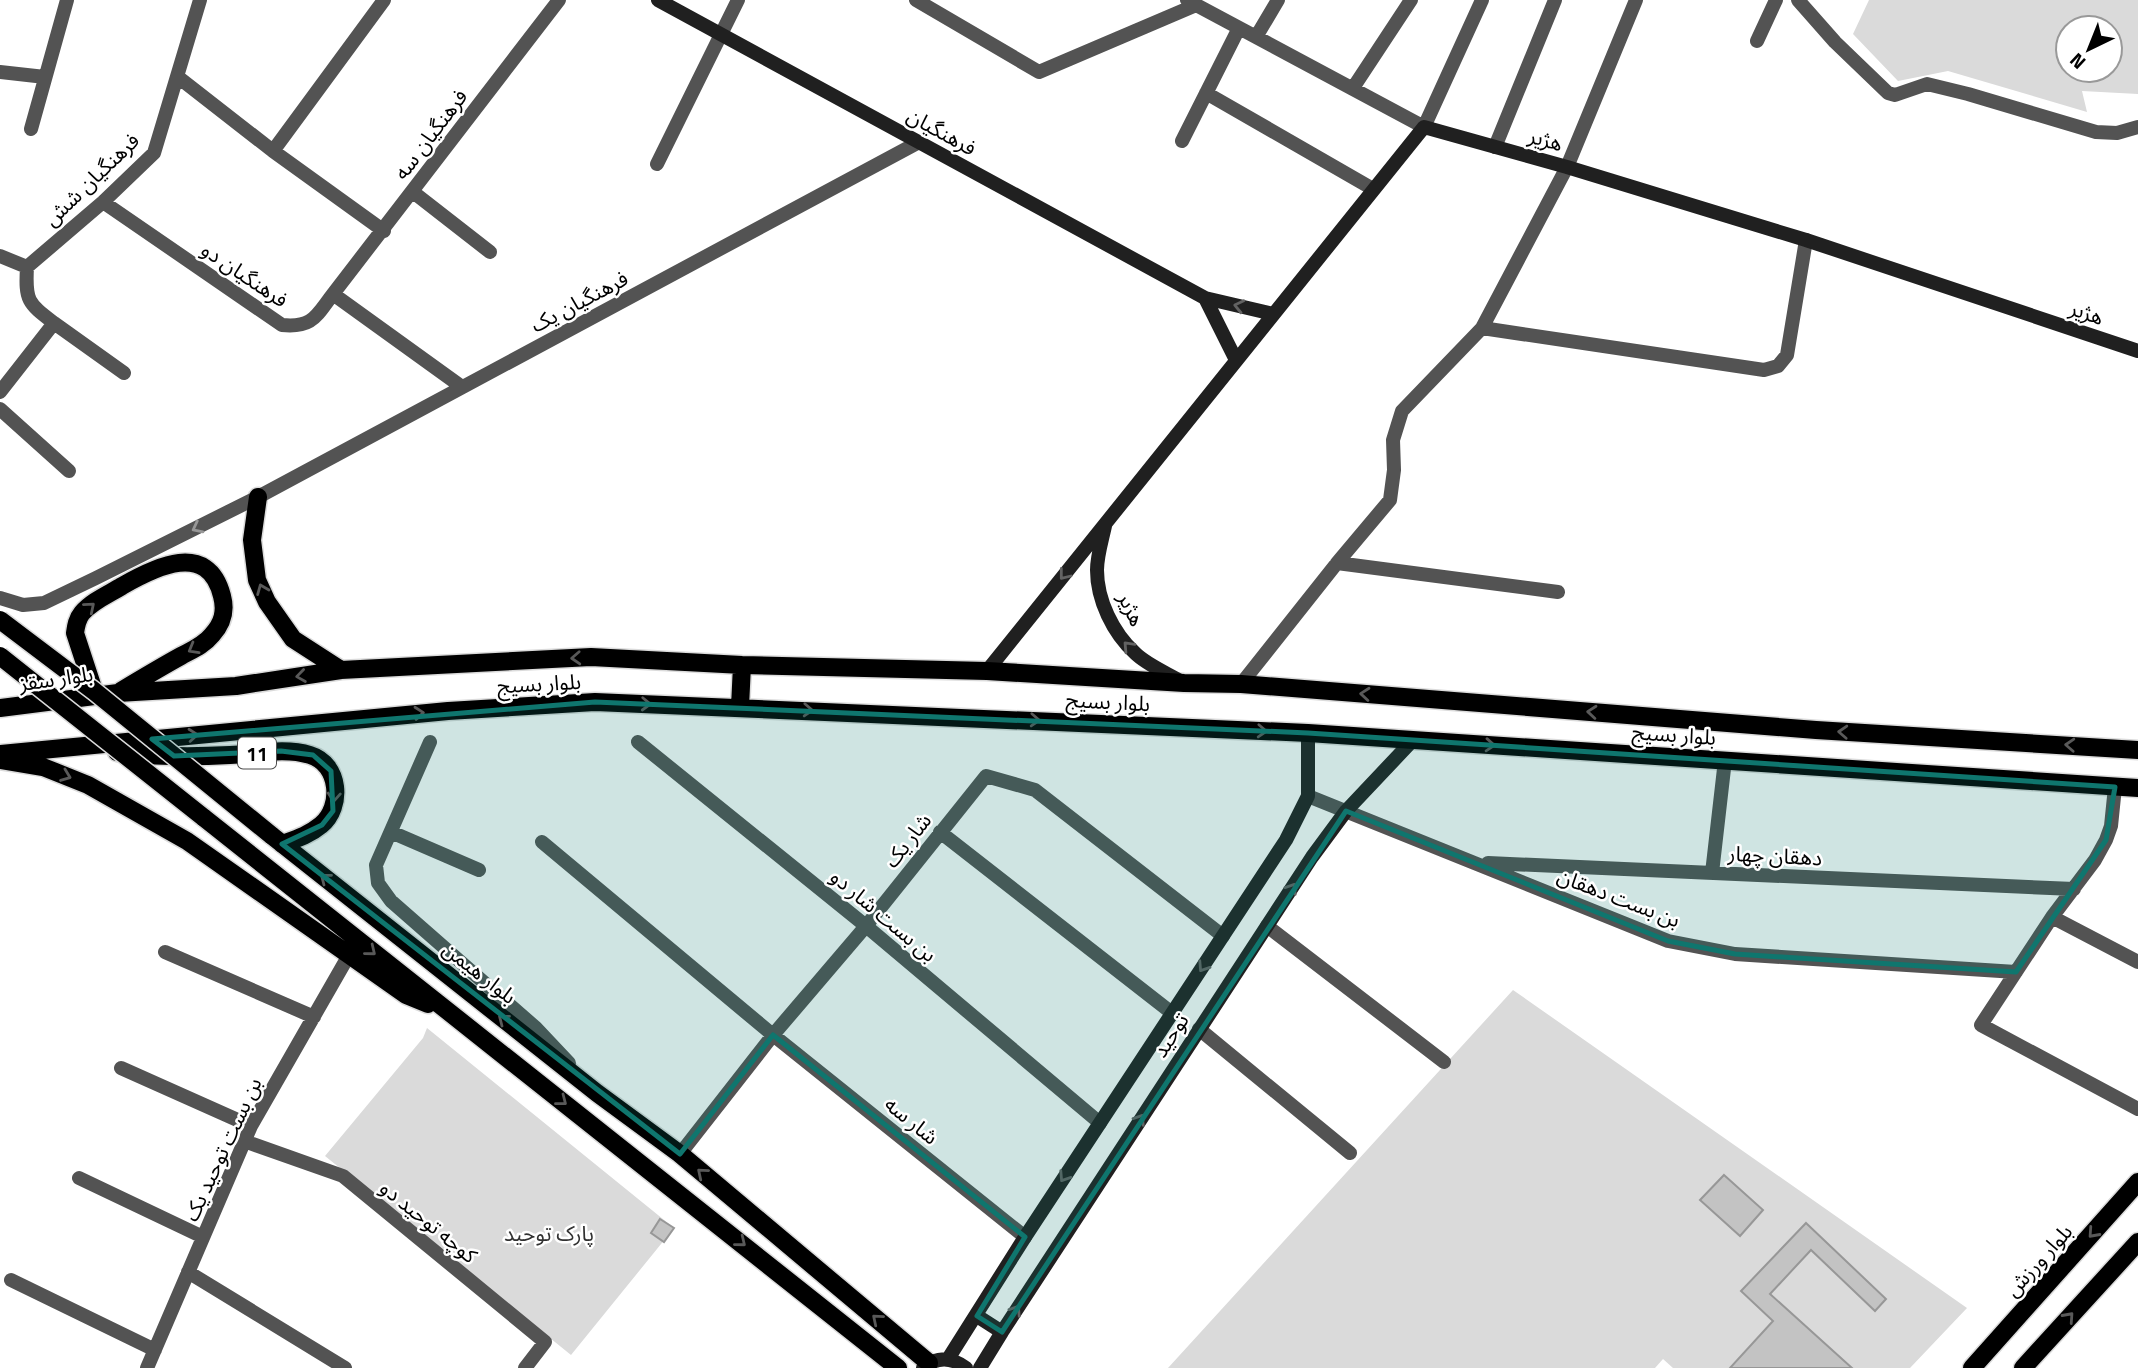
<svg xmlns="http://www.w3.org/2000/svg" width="2138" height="1368" font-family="'Titillium Web','Noto Sans Arabic',sans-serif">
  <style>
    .green { fill: #dadada; fill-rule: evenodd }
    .building { fill: #c3c3c3; stroke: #979797; stroke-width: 2 }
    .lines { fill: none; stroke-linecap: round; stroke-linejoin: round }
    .primary-casing { stroke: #dbdbdb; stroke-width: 21 }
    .street { stroke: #535353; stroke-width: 14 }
    .secondary { stroke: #202020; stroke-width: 14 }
    .primary { stroke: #000; stroke-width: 18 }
    .primary-bridge-casing { stroke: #dbdbdb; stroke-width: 21; stroke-linecap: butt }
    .primary-bridge { stroke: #000; stroke-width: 18 }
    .oneway { stroke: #636363 }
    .oneway2 { stroke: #989898 }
    .oneway3 { stroke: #595959 }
    .marked { fill: #0f766e; fill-opacity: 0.2; stroke: #0f766e; stroke-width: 5; stroke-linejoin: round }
    .labels { text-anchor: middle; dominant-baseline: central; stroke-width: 5; stroke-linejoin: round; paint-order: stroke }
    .shield { fill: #fff; stroke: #4c4c4c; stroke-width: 2 }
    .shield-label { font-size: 19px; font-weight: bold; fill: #000 }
    .street-label { font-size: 21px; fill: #000; stroke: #fff }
    .park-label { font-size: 21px; fill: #313131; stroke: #fff }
  </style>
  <rect width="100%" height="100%" fill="#fff"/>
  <path class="green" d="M1869,0H2138V94L2082,91L2087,112L1948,71L1898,81L1853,34ZM2068,28H2110V70H2068Z
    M1513,990L1967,1308L1910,1368H1673L1663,1359L1655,1368H1168Z
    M427,1028L674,1228L571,1355L325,1156L423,1038Z"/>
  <path class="building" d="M1724,1175L1763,1210L1740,1236L1700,1200Z
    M660,1219L674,1228L664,1242L651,1233Z
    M1806,1223L1886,1299L1875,1311L1811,1250L1770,1294L1852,1368H1730L1773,1321L1741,1291Z"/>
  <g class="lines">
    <defs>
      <path id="primary" d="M258,497L252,540L257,580L267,602L293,639L341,670
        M94,691L75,633C76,626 77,619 82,613C92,601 109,594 122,586C155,567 208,540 222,596C226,611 223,623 212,635C204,645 192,650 181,656C161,667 141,679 121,691
        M740,707L742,665
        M0,708L118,693L236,686L341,670L591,657L742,665L987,671L1184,683L1241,684L1816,730L2138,750
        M117,752C155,757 192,757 230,755C256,754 285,747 310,755C340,764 343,807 321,825C309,835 296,839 282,844
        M0,754L448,711L595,702L1308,733L2138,788
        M0,760L43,767L88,785L187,841L406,995L428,1004
        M203,817C434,1001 667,1183 898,1368
        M271,835L597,1093L680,1154L929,1363
        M1972,1368L2138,1182
        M2023,1368L2138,1242"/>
    </defs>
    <use href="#primary" class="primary-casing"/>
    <path class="street" d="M916,0L1039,72L1196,5
      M1187,0L1424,127L1482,0
      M1798,0L1835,42L1888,93L1895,95L1927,84L1968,94L2096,132L2117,133L2138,127
      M1256,37L1278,0
      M1757,41L1776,0
      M0,72L45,77
      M178,77L273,151L384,231
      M1353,88L1411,0
      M1206,93L1373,189
      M31,129L67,0
      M1182,141L1239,28
      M1495,147L1555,0
      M273,151L384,0
      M657,164L738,0
      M413,192L490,252
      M103,202L282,325C313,328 316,316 333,294L462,387
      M0,256L27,267L103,202L154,153L200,0
      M333,294L559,0
      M54,323L124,373
      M1482,328L1764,370L1778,366L1787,355L1806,240
      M0,392L54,323C28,303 25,301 27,267
      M0,409L69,471
      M1337,563L1558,592
      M0,598L23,605L44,603L96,578L258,497L919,142
      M1241,684L1337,563L1390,500L1394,470L1393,440L1402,411L1482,328L1567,167L1636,0
      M430,742L376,865L378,883L391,901L536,1028L569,1063
      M638,742L866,926L1100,1123
      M2115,787L2111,826L2106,840L2095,860L2052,917L1981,1025L2138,1109
      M1308,796L1668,941L1735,954L2016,972
      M391,832L479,870
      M940,832L1172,1013
      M542,842L773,1035L1025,1237
      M1488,863L2074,889
      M1712,873L1725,760
      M2052,917L2138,962
      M1267,926L1444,1062
      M165,952L314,1017
      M1199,1029L1350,1153
      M121,1068L251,1126
      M244,1141L343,1176L545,1342L525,1368
      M680,1154L773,1035L866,926L986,776L1035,790L1223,936
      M79,1178L203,1237
      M188,1272L345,1368
      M11,1280L155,1350
      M147,1368L251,1126L349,955"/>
    <path class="secondary" d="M658,0L1205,298L1273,314
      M1205,298L1236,360
      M1105,526C1102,540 1097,556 1097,570C1097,600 1113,633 1135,653C1147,665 1167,673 1182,682
      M987,671L1424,127L1567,167L1806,240L2138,351
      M977,1316L1002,1332
      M948,1359L1025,1237L1286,840L1308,796V733
      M923,1368C937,1356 952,1357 966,1368
      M980,1368L1002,1332L1312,857L1346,811L1413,740"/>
    <use href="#primary" class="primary"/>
    <defs>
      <path id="primary-bridge" d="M0,620L94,691L271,835
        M0,656L203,817"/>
    </defs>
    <use href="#primary-bridge" class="primary-bridge-casing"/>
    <use href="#primary-bridge" class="primary-bridge"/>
  </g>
  <defs><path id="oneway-chevron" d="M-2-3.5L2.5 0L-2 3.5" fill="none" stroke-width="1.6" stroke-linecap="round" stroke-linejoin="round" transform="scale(1.75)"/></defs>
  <g class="oneway">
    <use href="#oneway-chevron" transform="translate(1239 306) rotate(-167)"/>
    <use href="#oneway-chevron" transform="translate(1064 575) rotate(128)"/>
    <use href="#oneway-chevron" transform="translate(1128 646) rotate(-133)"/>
    <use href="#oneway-chevron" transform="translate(1292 888) rotate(-57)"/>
    <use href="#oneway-chevron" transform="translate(1203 967) rotate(123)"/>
    <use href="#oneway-chevron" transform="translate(1140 1119) rotate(-57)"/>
    <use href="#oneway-chevron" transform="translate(1064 1177) rotate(123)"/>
    <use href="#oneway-chevron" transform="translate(1016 1310) rotate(-57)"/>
  </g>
  <use class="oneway2" href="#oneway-chevron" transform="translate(197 528) rotate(153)"/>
  <g class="oneway3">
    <use href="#oneway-chevron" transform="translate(262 589) rotate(-112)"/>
    <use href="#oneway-chevron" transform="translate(90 607) rotate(-40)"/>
    <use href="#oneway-chevron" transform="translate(193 649) rotate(150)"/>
    <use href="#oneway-chevron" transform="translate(576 658) rotate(177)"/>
    <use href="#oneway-chevron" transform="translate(301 676) rotate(172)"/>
    <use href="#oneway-chevron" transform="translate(1365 694) rotate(-175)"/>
    <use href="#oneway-chevron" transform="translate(646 704) rotate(2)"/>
    <use href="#oneway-chevron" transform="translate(808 710) rotate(3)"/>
    <use href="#oneway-chevron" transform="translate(1592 712) rotate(-175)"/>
    <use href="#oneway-chevron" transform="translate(419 713) rotate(-5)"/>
    <use href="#oneway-chevron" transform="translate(1035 720) rotate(3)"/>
    <use href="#oneway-chevron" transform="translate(1262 731) rotate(3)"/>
    <use href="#oneway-chevron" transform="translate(1843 732) rotate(-177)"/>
    <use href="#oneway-chevron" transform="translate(193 735) rotate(-5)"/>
    <use href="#oneway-chevron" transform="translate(1490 745) rotate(4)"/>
    <use href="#oneway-chevron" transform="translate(2070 745) rotate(-177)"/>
    <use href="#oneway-chevron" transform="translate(66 776) rotate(21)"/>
    <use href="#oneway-chevron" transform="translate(334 797) rotate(94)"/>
    <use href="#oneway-chevron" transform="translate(325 878) rotate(-142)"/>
    <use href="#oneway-chevron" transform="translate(371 951) rotate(39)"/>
    <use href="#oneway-chevron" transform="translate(503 1019) rotate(-142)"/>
    <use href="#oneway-chevron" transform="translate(562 1101) rotate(38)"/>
    <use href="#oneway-chevron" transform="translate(702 1173) rotate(-140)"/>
    <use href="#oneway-chevron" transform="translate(2093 1233) rotate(132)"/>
    <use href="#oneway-chevron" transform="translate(741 1242) rotate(39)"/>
    <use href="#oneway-chevron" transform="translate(2069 1317) rotate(-48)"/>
    <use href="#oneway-chevron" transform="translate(877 1319) rotate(-140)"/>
  </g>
  <path class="marked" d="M595,702L1308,733L2115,787L2106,840L2016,972L1735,954L1668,941L1346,811L1002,1332L977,1316L1025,1237L773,1035L680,1154L282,844L322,825L333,811L331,771L313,755L281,751L174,756L152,739Z"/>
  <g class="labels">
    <rect class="shield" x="238" y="737.5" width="38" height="31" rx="5"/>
    <g class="shield-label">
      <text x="257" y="753">11</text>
    </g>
    <g class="street-label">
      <text transform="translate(942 131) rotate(29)">فرهنگیان</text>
      <text transform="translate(430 134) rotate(-53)">فرهنگیان سه</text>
      <text transform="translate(1546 139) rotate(16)">هژیر</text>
      <text transform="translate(91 179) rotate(-44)">فرهنگیان شش</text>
      <text transform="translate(245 274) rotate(34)">فرهنگیان دو</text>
      <text transform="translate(579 301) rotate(-28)">فرهنگیان یک</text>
      <text transform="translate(2087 312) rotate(19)">هژیر</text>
      <text transform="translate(1132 609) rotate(65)">هژیر</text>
      <text transform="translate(56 678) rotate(-8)">بلوار سقز</text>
      <text transform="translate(539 683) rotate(-3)">بلوار بسیج</text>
      <text transform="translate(1108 701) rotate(3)">بلوار بسیج</text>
      <text transform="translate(1674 734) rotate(4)">بلوار بسیج</text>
      <text transform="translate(907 840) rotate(-52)">شار یک</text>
      <text transform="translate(1775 855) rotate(3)">دهقان چهار</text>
      <text transform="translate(1619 897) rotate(21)">بن بست دهقان</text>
      <text transform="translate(884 915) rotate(40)">بن بست شار دو</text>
      <text transform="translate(480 972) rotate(38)">بلوار هیمن</text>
      <text transform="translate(1170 1035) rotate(-57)">توحید</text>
      <text transform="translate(912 1120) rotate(39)">شار سه</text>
      <text transform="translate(222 1149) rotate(-65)">بن بست توحید یک</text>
      <text transform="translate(429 1221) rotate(39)">کوچه توحید دو</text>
      <text transform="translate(2038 1260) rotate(-48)">بلوار ورزش</text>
    </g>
    <g class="park-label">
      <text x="549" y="1233">پارک توحید</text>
    </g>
  </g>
  <g transform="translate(2089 49) rotate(223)"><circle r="33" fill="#ffffff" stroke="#999999" stroke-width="2"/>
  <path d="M0-5L12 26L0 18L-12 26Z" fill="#000000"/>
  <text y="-10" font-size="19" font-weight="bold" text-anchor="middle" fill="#000000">N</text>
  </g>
</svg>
